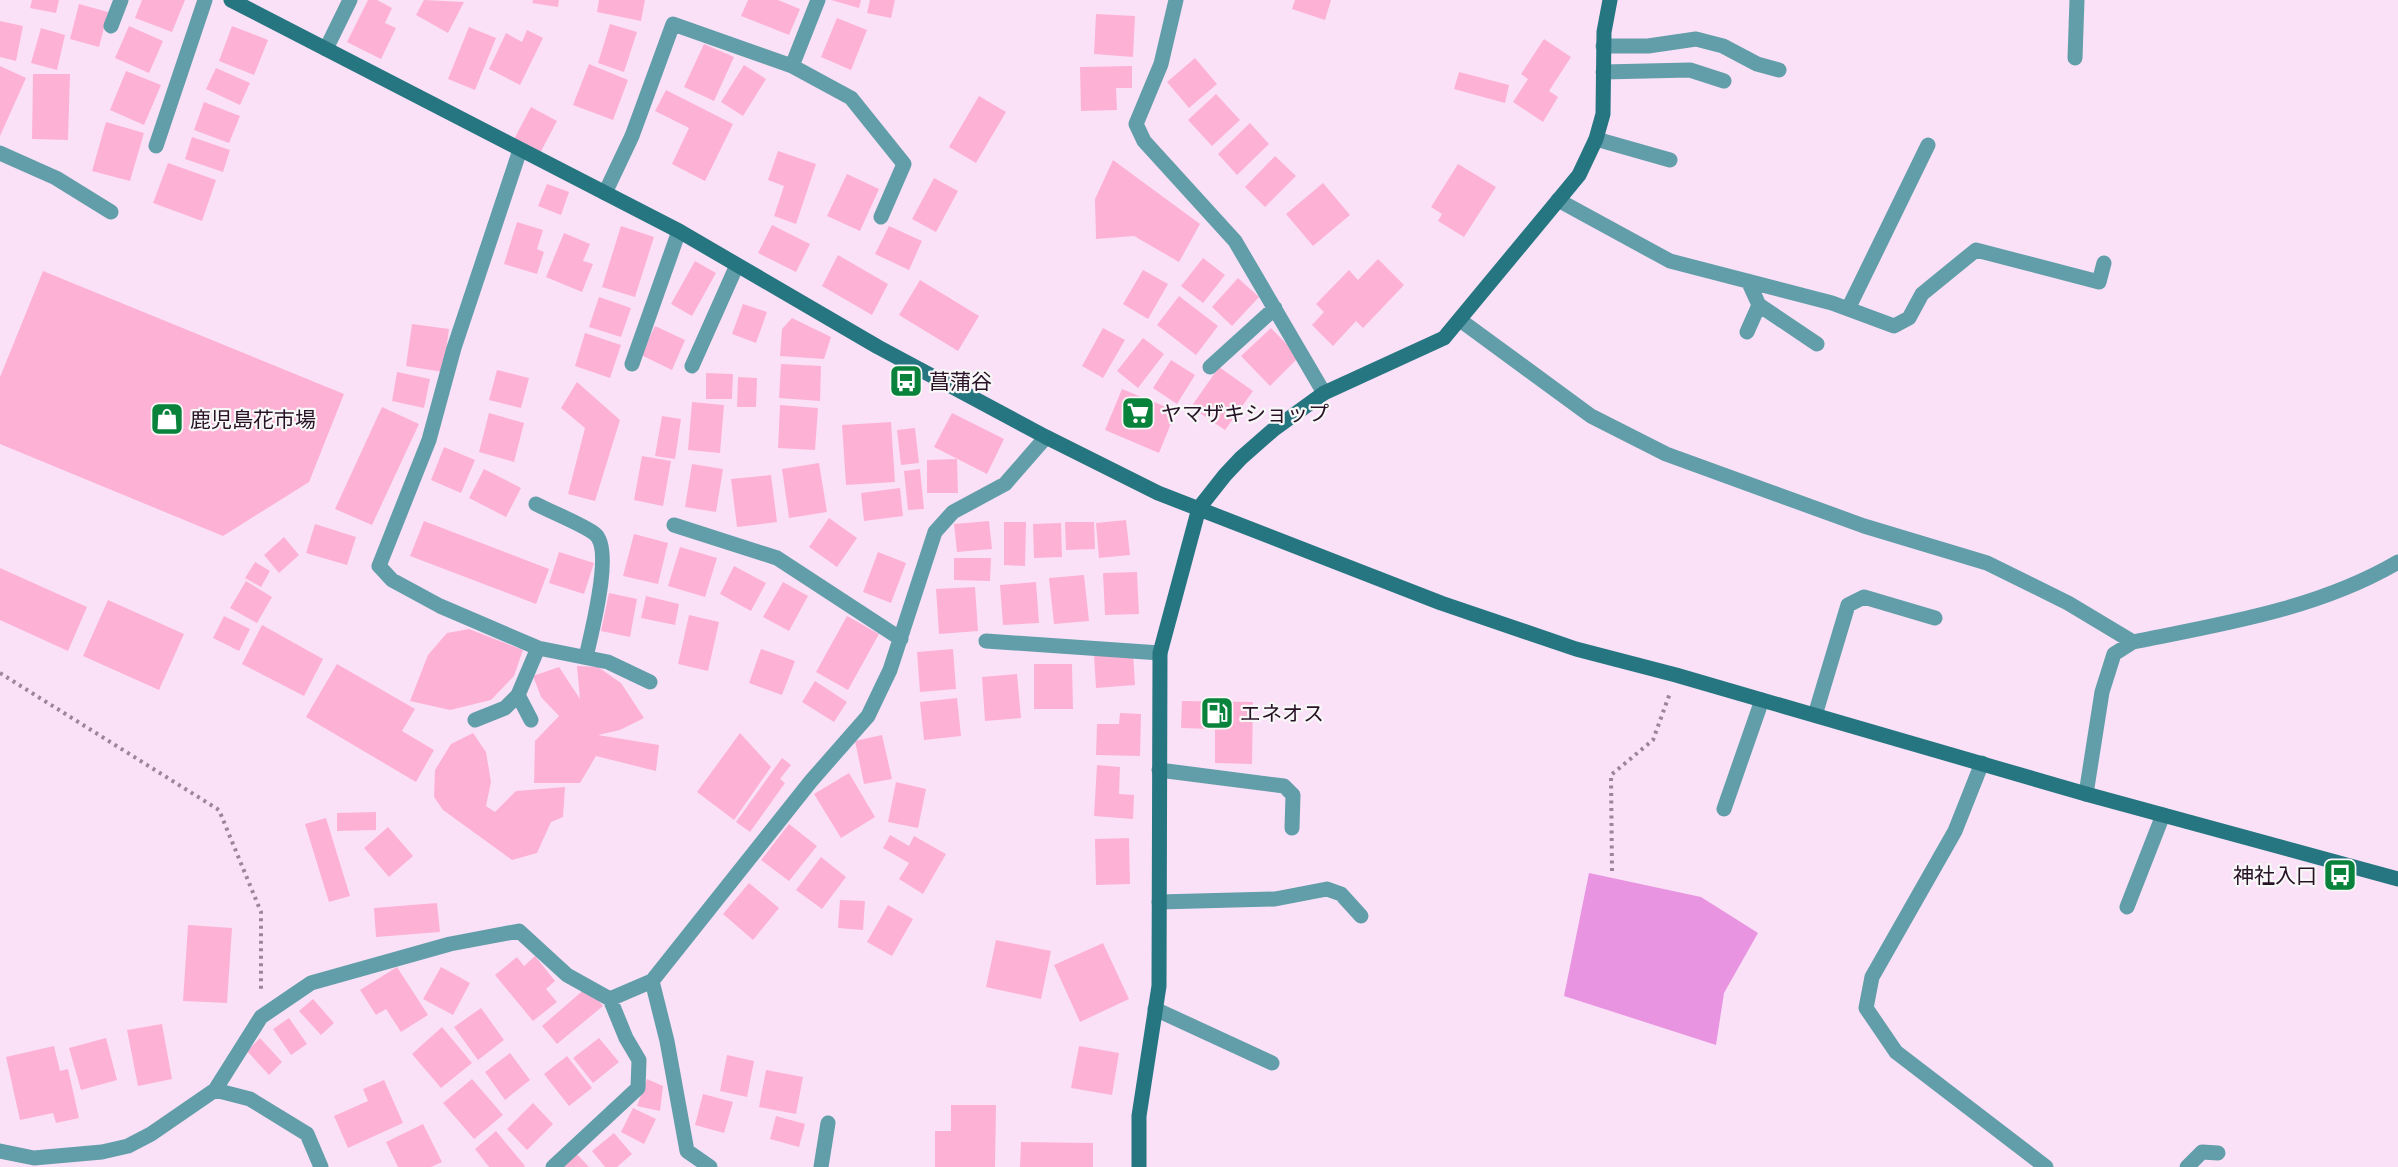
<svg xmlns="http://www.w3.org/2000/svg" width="2398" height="1167" font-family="'Noto Sans','Noto Sans JP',sans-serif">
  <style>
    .green { fill: #e994e1 }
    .building { fill: #fdb2d5 }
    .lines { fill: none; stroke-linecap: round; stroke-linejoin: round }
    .path { stroke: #9c8499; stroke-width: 4; stroke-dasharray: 3 4.5; stroke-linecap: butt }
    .street { stroke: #629ea9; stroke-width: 15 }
    .secondary { stroke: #267682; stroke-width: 15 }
    .labels { text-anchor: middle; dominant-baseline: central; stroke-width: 4.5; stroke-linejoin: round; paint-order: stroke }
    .poi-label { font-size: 21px; fill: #281226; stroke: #f7f7f7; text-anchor: start }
  </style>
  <rect width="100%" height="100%" fill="#fae1f7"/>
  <path class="green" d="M1589,873L1701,897L1758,933L1724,993L1716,1045L1564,996Z"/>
  <path class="building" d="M32,0H59L56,13L30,8Z
    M142,0H185L172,32L135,18Z
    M368,0H377L392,8L385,23L396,28L381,59L347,42Z
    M424,0L464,2L448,33L416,15Z
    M533,0H559L558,7L532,3Z
    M599,0H645L641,21L597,12Z
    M748,0H778L800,9L789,35L741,16Z
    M831,0H861L859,8Z
    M870,0H895L891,18L867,13Z
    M1295,0H1331L1325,20L1292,9Z
    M79,4L108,12L99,47L70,39Z
    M1096,14L1135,16L1133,57L1094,54Z
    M837,18L867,30L851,70L821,57Z
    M0,21L23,26L16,61L0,57Z
    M610,24L637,32L624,72L598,63Z
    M129,26L163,41L149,73L115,58Z
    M232,26L268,40L254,75L219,61Z
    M469,27L496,38L475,90L448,79Z
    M41,28L65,35L57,70L31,63Z
    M527,30L543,38L520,85L489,69L506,33L522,42Z
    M1544,39L1571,57L1549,91L1558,97L1543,122L1513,102L1528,79L1521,74Z
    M704,44L734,57L714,101L684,87Z
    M1195,58L1217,84L1189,108L1167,82Z
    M589,64L628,80L613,120L573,105Z
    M744,65L766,79L743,116L721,102Z
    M0,66L26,78L0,136Z
    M1132,66V88H1116L1117,110L1081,111L1080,67Z
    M216,68L250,83L240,105L206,89Z
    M126,71L161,85L144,125L110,110Z
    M1459,72L1509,85L1505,103L1454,89Z
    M33,74H70L68,140L32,139Z
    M666,90L733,124L705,181L672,164L689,128L655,111Z
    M1216,94L1240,120L1212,146L1188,120Z
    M979,96L1006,112L976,163L949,147Z
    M204,102L240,116L229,143L194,130Z
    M531,107L557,121L539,155L513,141Z
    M106,122L144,133L130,181L92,171Z
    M1250,123L1269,144L1237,175L1218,154Z
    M192,137L230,150L223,172L185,159Z
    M778,151L816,164L796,224L774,216L784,186L768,180Z
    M1275,156L1296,176L1265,207L1245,187Z
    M1113,160L1200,224L1179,262L1134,236L1096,239L1095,199Z
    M168,163L216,180L202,221L153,203Z
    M1458,164L1496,187L1464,237L1438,221L1442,214L1431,207Z
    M847,174L879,189L860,231L827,216Z
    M934,178L958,191L936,232L912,219Z
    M1323,183L1350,215L1313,246L1286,214Z
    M547,184L569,192L561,215L538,206Z
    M517,222L543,230L537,249L544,252L537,274L504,264Z
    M772,225L810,244L796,272L758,253Z
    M621,226L654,237L635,297L602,287Z
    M889,226L922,241L909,270L875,254Z
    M564,233L590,244L583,261L593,264L582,292L546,277Z
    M838,255L888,284L872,315L822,286Z
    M1203,258L1225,275L1203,303L1181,286Z
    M1378,259L1404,285L1363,328L1356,321L1333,346L1312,325L1324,312L1316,304L1349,270L1358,280Z
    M695,261L716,273L692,316L671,304Z
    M1143,270L1168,284L1148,319L1123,304Z
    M43,271L344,394L309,482L223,536L0,444V377Z
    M1238,278L1259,297L1232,326L1212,307Z
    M920,280L979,316L958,351L899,315Z
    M1179,296L1218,326L1196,355L1157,325Z
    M599,297L631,308L621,337L589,327Z
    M743,304L767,312L756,343L732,334Z
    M792,318L831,337L824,359L780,356L782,329Z
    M412,324L449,329L443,372L406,366Z
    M655,326L685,340L672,370L641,355Z
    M1103,328L1125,340L1103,378L1082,366Z
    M1271,328L1299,357L1270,386L1241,356Z
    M585,333L621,345L610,378L575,366Z
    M1143,338L1164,354L1138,388L1117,371Z
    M1171,360L1195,375L1177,404L1153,388Z
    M781,364L821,366L820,401L779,398Z
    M1219,367L1253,391L1225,430L1191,407Z
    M497,370L529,378L521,408L489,400Z
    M397,372L430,379L424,408L392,401Z
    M706,373L733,374L732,399H706Z
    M738,377L757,378L756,407H737Z
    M577,382L620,420L595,501L568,494L585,428L561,408Z
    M1122,389L1176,411L1159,453L1105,430Z
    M692,402L724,405L720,453L688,450Z
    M780,405L818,408L815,450L778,448Z
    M382,407L419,424L372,525L335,509Z
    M489,413L524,423L514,462L479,452Z
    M952,413L1004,439L987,474L934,447Z
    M662,416L681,419L675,459L655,456Z
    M891,422L895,482L846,485L842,425Z
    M915,428L919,463L901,465L897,430Z
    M444,447L475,460L461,493L431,480Z
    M642,456L671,461L663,506L634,500Z
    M957,459L958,493H927V460Z
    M819,463L827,512L789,518L782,469Z
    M692,464L723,469L716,512L685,507Z
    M484,469L521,488L506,517L469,498Z
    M920,469L924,509L908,510L904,471Z
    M771,475L777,522L737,527L731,479Z
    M900,488L903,516L864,521L861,493Z
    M829,518L857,538L837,567L809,547Z
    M1126,520L1130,555L1099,558L1096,523Z
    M424,521L549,569L536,604L410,556Z
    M989,521L992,549L957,552L954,524Z
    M1004,522H1026L1025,566L1004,565Z
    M1065,522H1094L1095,549L1066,550Z
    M1061,523L1062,557L1034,558L1033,524Z
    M315,524L356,537L347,565L306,553Z
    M634,534L668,543L658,584L623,576Z
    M284,537L299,555L279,573L264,555Z
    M680,547L717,558L705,597L668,586Z
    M559,552L594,563L584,594L549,583Z
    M878,552L906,563L891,603L863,592Z
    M954,558H991L990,581L954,580Z
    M255,562L270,571L261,587L245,578Z
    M734,566L766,583L751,611L720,594Z
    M0,568L87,607L68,651L0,620Z
    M1137,572L1139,614L1105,615L1103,573Z
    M1084,575L1089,621L1054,624L1049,578Z
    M246,581L272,597L257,623L230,608Z
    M783,582L808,596L789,631L763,617Z
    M1036,582L1039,623L1003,625L1000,585Z
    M975,587L978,631L939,634L936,589Z
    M609,593L637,599L630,637L601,631Z
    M646,596L679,604L675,625L641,618Z
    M108,600L184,634L159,690L83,656Z
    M689,615L719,622L708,671L678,664Z
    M224,616L250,629L239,651L213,638Z
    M847,616L879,634L848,690L816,672Z
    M262,625L323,659L304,696L242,664Z
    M469,629L523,650L514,676L491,700L450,710L410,701L428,655L447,633Z
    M761,649L795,661L782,695L749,683Z
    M953,649L956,689L920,692L917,652Z
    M1133,652L1135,685L1096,688L1094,655Z
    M337,664L415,709L402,731L434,750L416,782L306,717Z
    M1034,664H1072L1073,709H1034Z
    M577,666L598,667L621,683L644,718L620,730L598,735L659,745L656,771L596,756L580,783H534L535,741L559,716L541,697L533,676L559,667L580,699Z
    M1017,674L1021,718L985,721L982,677Z
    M815,681L847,702L834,722L802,702Z
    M957,698L961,736L924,740L920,702Z
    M1182,701L1253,702L1252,764L1215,763V729L1181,728Z
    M1120,713L1141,714L1140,756L1096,755L1097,724H1119Z
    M473,733L486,752L491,782L486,806L495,812L516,791L565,787L563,817L551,822L537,853L512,860L443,810L434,797L435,770L451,744Z
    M740,733L771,767L734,820L697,792Z
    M882,735L892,779L864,784L855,741Z
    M782,758L791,765L780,779L785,783L750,832L736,822Z
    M1097,765L1120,767L1119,794L1134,795L1133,819L1094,816Z
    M849,773L875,817L841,838L814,794Z
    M896,782L926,789L918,828L888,822Z
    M376,812V830L337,831V813Z
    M326,818L350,896L329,902L305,824Z
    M789,824L817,846L789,881L761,860Z
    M388,827L413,856L389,877L364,848Z
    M890,835L909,846L914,836L946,854L923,894L899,879L909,863L883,848Z
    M1129,838L1130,884L1096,885L1095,839Z
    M821,857L846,877L822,909L796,890Z
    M749,883L779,908L753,940L723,914Z
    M840,900L865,901L863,930L838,928Z
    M437,903L440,932L376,937L374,908Z
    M888,905L913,919L892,956L867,942Z
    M188,925L232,928L227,1003L183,1001Z
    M996,940L1051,951L1041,999L986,987Z
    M1103,943L1129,999L1080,1022L1054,965Z
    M535,956L555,981L546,989L557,1002L533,1021L495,975L517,957L524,966Z
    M397,967L428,1015L401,1032L386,1009L376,1015L360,990Z
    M441,967L470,983L453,1015L423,999Z
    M587,987L603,1006L557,1044L542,1026Z
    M313,999L334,1023L321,1035L299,1011Z
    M481,1008L504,1040L478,1060L454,1027Z
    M289,1018L307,1044L291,1055L273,1029Z
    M162,1024L172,1079L138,1086L127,1030Z
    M442,1027L472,1063L441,1088L412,1054Z
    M106,1038L117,1080L81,1090L69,1048Z
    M260,1038L282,1062L269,1075L247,1051Z
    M599,1038L619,1062L593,1083L573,1058Z
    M54,1046L60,1071L68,1069L79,1118L56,1123L53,1113L20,1120L6,1057Z
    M1079,1046L1119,1053L1112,1095L1071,1088Z
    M510,1053L530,1080L505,1100L485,1072Z
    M727,1055L754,1061L747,1097L720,1091Z
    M567,1056L592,1088L569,1106L544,1074Z
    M766,1070L803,1077L796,1114L759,1107Z
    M472,1079L503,1115L474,1139L443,1103Z
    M647,1079L663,1086L660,1111L637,1106Z
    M384,1080L403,1123L348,1148L334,1116L368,1101L363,1089Z
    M703,1094L733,1102L724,1133L695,1125Z
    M533,1103L553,1124L527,1150L507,1129Z
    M951,1105H996L995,1167H935V1131H951Z
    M633,1108L656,1119L644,1144L621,1132Z
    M776,1116L805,1124L799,1147L770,1139Z
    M423,1124L442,1162L431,1167H398L386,1142Z
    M496,1131L525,1166L524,1167H489L475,1149Z
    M614,1133L632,1154L617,1167H605L592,1151Z
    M1021,1142L1093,1143V1167H1020Z
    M575,1152L589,1167H559Z"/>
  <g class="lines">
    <path class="path" d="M0,673L219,810L261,912V992
      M1612,871L1611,775L1653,740L1670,693"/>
    <path class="street" d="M1176,0L1161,64L1136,124L1144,141L1235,241L1324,393
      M111,26L121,0
      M1603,46H1648L1696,39L1723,46L1757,64L1779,70
      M326,49L350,0
      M2075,58L2077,0
      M792,66L851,98L904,164L881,217
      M1603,72L1690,70L1724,81
      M1596,139L1670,160
      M156,146L205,0
      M520,150L454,348L429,440L379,566L392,580L440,606L538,648L608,662L650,682
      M0,153L56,178L111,212
      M605,193L632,136L673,24L792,66L818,0
      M1558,200L1670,261L1832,303L1894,326L1909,318L1922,294L1976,250L2099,282L2104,263
      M1759,305L1817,344
      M1848,309L1928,145
      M1460,320L1591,416L1666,454L1864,526L1987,563L2068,603L2133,642
      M1747,332L1759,305L1748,281
      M632,364L679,231
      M692,366L737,265
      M1210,367L1275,308
      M536,504C551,512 584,525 595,534C614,549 591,634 586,657
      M674,525L777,558L901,639
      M986,641L1160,653
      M1815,715L1848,605L1864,597L1935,618
      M475,720L505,708L518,695
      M531,720L518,695L538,648
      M1982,763L1955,831L1872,977L1866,1008L1896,1052L2046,1167
      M1159,770L1284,786L1293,795L1292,828
      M2086,794L2102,692L2114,654L2133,642C2222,624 2318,609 2398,562
      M1724,809L1762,700
      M1159,902L1275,899L1327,889L1341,894L1361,916
      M2127,907L2163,815
      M652,981L667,1041L687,1151L710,1167
      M1155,1009L1272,1063
      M215,1090L250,1099L307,1134L321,1167
      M0,1151L34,1158L102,1152L128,1146L151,1134L215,1090L261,1017L311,983L450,944L519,931L567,975L610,999L652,981L811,781L868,716L890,670L935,532L953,512L1005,484L1046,437
      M553,1167L638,1088L639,1060L626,1038L610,999
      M821,1167L828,1123
      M2187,1167L2202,1152L2218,1153"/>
    <path class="secondary" d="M231,0L679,231L878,347L1046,437L1158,493L1441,603L1576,649L1676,675L2086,794L2398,879
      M1139,1167V1116L1159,986L1160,653L1199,508L1225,475L1241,458L1273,430L1324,393L1444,338L1579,175L1596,139L1603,114L1604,32L1610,0"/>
  </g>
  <defs>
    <symbol id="bus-square" viewBox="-11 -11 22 22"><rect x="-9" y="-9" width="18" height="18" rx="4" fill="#09833c" stroke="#f7f7f7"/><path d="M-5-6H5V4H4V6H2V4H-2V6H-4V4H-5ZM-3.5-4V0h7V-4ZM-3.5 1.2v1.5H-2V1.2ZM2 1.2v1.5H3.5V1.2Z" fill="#fff"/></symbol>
    <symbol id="supermarket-square" viewBox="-11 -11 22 22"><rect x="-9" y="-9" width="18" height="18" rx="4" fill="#09833c" stroke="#f7f7f7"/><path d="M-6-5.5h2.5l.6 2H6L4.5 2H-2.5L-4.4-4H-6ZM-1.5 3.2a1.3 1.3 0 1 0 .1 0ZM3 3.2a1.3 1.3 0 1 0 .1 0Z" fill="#fff"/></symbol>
    <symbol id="shop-square" viewBox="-11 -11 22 22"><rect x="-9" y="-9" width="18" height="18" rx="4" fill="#09833c" stroke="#f7f7f7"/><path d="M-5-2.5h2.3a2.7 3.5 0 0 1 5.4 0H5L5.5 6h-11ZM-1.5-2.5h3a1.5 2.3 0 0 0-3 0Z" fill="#fff"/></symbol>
    <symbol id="fuel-square" viewBox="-11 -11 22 22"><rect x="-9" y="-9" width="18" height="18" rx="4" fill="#09833c" stroke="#f7f7f7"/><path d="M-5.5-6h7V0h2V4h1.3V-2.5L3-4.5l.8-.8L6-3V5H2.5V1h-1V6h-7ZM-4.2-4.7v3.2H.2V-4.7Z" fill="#fff"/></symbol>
  </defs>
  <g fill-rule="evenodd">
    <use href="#bus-square" x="887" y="362" width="38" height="38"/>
    <use href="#supermarket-square" x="1119" y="394" width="38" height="38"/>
    <use href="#shop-square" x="148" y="400" width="38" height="38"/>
    <use href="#fuel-square" x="1198" y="694" width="38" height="38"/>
    <use href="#bus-square" x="2321" y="856" width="38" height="38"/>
  </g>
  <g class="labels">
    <g class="poi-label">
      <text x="929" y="381">菖蒲谷</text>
      <text x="1161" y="413">ヤマザキショップ</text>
      <text x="190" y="419">鹿児島花市場</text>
      <text x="1240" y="713">エネオス</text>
      <text x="2317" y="875" text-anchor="end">神社入口</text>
    </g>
  </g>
</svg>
